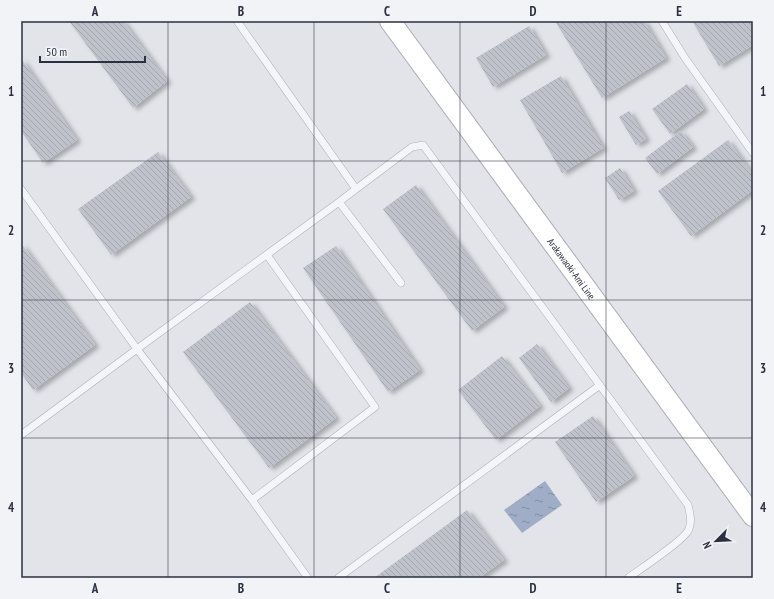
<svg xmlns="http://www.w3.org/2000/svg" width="774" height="599" font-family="'PT Sans Narrow',sans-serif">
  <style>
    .water { fill: url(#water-ripples) }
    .building { fill: url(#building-back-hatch); filter: url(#shadow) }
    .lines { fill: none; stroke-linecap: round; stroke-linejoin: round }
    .lane-casing { stroke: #abaeb6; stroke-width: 8 }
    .secondary-casing { stroke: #abaeb6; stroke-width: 22 }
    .lane { stroke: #f4f5f8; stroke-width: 7 }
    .secondary { stroke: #fff; stroke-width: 20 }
    .grid { fill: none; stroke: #2b3040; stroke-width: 1; stroke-opacity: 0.55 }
    .labels { text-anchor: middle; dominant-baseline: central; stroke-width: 3; stroke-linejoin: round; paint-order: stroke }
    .street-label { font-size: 10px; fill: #2b3040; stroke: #f1f3f7 }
    .neatline { fill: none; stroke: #2b3040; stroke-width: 1.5 }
    .grid-label { font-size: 13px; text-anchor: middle; font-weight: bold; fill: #2b3040 }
  </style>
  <defs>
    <pattern id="water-ripples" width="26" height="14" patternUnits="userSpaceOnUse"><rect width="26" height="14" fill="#9fadc6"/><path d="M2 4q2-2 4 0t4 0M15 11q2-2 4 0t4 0" fill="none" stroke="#828da2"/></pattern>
    <pattern id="building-back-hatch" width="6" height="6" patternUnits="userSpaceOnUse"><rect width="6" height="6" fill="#bfc2cb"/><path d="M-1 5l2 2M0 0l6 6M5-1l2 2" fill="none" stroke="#a4a7af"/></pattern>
    <filter id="shadow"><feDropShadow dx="4.5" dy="2.5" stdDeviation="2" flood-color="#0004"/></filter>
  </defs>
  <rect width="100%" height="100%" fill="#e2e4e9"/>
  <path class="water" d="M545,481L562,505L522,533L504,510Z"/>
  <path class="building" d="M69,21H123L167,81L133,108Z
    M555,21H644L666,58L602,98Z
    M692,21H753V45L719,66Z
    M529,26L546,55L493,87L476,58Z
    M21,58L77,140L43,163L21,131Z
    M561,76L603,148L562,173L520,100Z
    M687,84L704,109L670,134L652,109Z
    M629,111L646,139L636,145L619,117Z
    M681,131L693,147L657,174L645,158Z
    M728,140L753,175V190L691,236L658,191Z
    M158,152L191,197L111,255L78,209Z
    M620,168L634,191L619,200L605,178Z
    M416,185L504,307L472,331L383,209Z
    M21,243L95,345L33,390L21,373Z
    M336,246L420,370L388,392L303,268Z
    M250,302L336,418L269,468L183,352Z
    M537,344L569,388L551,402L519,358Z
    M502,356L540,406L496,440L458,390Z
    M593,416L634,476L596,502L555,442Z
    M467,510L504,560L479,578H374Z"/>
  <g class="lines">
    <defs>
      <path id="lane" d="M237,21L356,189
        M662,21L685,58L753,153
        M21,189L137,349L252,500L308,578
        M339,202L401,283
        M21,435L137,349L339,202L356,189L412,147L423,145L688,505C690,513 692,521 689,529C686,539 639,570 628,578
        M252,500L375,407L267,255
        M338,578L600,385"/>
      <g id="secondary">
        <path id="s1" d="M390,21L753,516"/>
      </g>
    </defs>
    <use href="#lane" class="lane-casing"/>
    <use href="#secondary" class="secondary-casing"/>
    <use href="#lane" class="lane"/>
    <use href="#secondary" class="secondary"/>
  </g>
  <path class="grid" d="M168,21V578M314,21V578M460,21V578M606,21V578M21,161H753M21,300H753M21,438H753"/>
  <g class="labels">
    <g class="street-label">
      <text stroke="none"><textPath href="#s1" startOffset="307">Arakawaoki-Ami Line</textPath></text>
    </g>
  </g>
  <rect width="774" height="599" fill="none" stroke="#f1f3f7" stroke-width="44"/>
  <g transform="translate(716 541) rotate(246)" stroke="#f1f3f7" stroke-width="3" paint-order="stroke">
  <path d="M0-3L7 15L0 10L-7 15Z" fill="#2b3040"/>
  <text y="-6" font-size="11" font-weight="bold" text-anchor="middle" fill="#2b3040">N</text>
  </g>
  <path d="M40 56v6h105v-6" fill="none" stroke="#2b3040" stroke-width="2"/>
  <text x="46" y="56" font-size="12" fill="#2b3040" stroke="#f1f3f7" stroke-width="3" paint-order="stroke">50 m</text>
  <rect x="22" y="22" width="730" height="555" class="neatline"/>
  <g class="grid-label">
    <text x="95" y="16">A</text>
    <text x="241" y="16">B</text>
    <text x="387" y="16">C</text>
    <text x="533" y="16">D</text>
    <text x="679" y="16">E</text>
    <text x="11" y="96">1</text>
    <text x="763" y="96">1</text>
    <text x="11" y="235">2</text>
    <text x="763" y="235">2</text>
    <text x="11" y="373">3</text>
    <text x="763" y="373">3</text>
    <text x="11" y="512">4</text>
    <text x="763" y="512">4</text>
    <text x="95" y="593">A</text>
    <text x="241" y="593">B</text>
    <text x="387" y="593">C</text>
    <text x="533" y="593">D</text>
    <text x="679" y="593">E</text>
  </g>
</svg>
